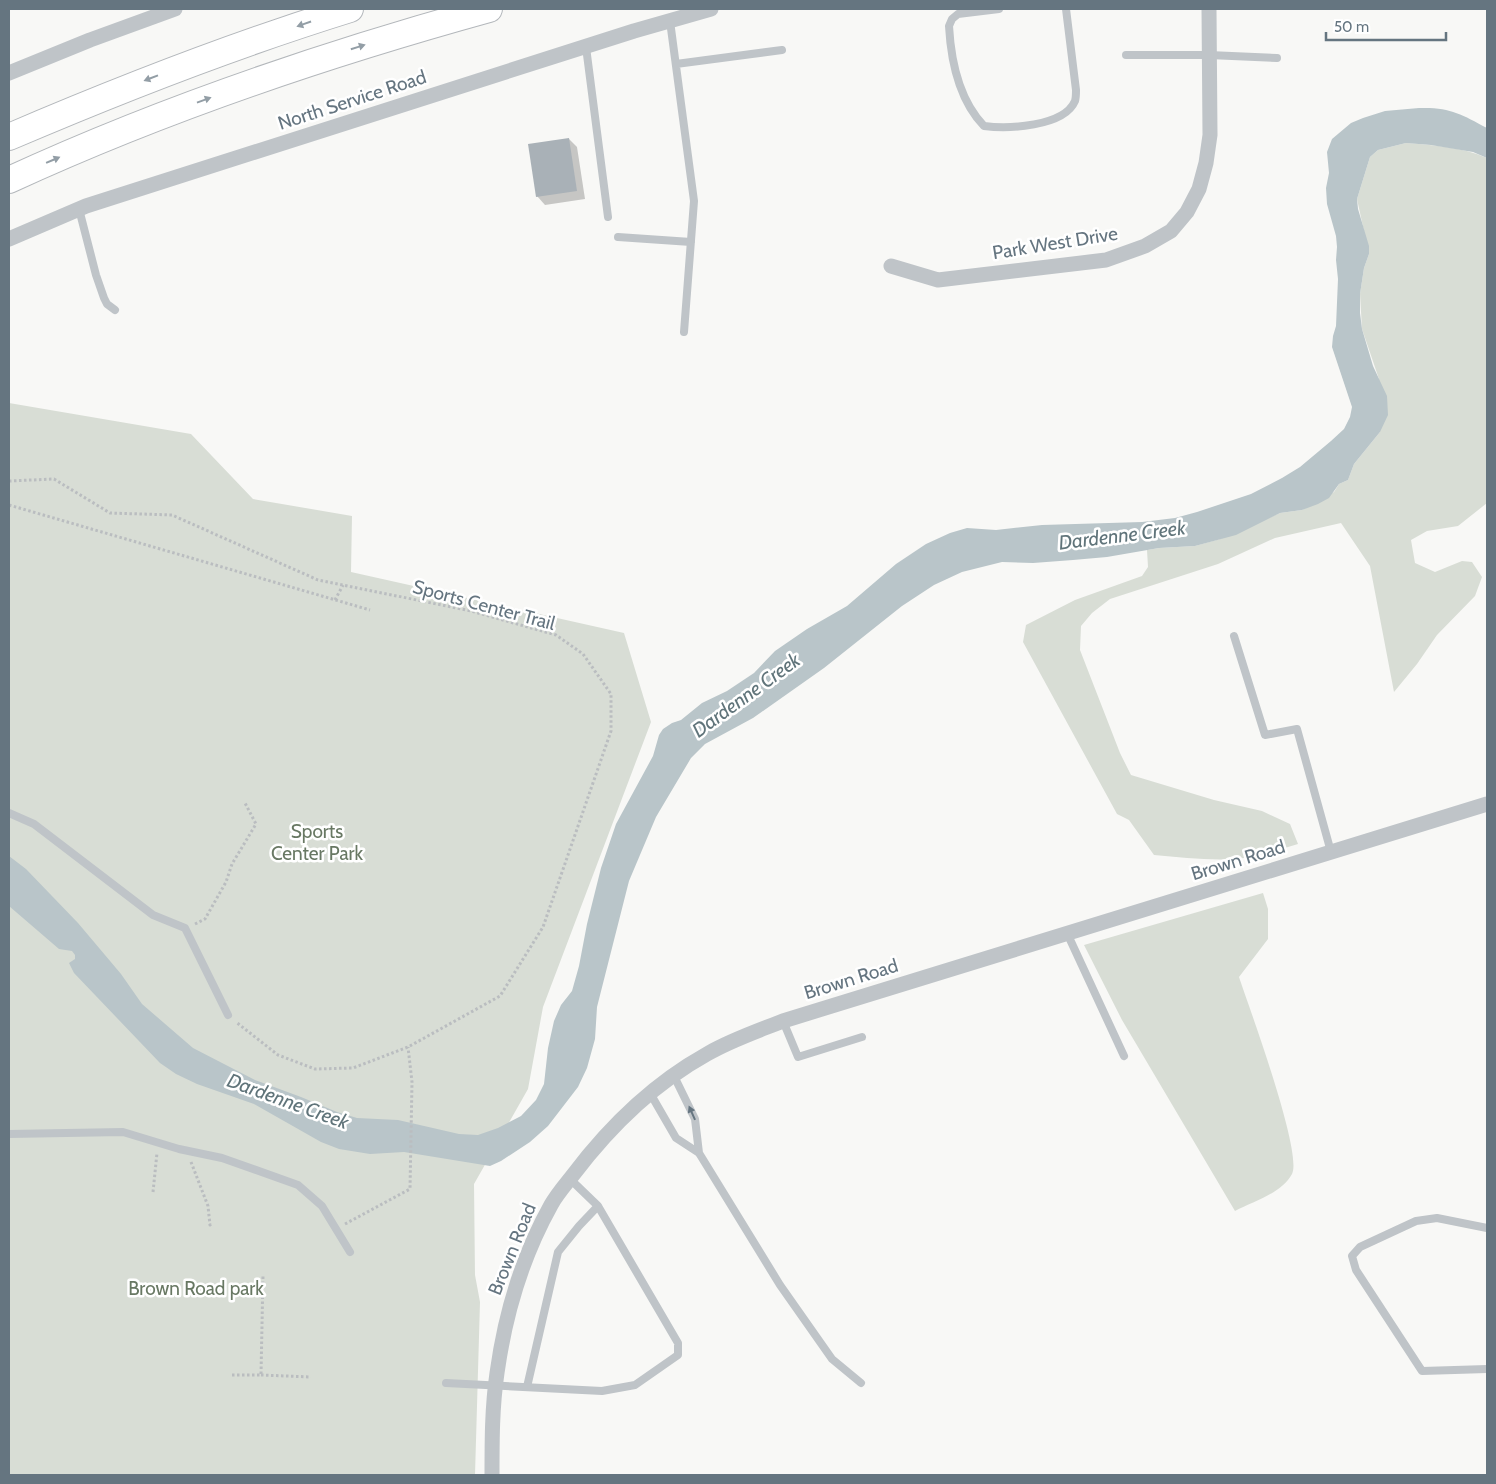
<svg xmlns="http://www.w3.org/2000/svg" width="1496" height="1484" font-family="Cabin,sans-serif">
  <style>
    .green { fill: #d8ddd5 }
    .water { fill: #b9c5c9 }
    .shadow { fill: #0003 }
    .building { fill: #a9b1b7 }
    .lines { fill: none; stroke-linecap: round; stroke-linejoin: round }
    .highway-casing { stroke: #b3b7bb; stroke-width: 28 }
    .path { stroke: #babdc0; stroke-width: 3; stroke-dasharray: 2.5 2.5; stroke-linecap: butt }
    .lane { stroke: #bfc4c8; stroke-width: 8 }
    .street { stroke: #bfc4c8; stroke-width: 15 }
    .highway { stroke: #fff; stroke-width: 26 }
    .oneway { fill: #939ea6 }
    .oneway2 { fill: #657580 }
    .labels { text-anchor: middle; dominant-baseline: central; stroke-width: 5; stroke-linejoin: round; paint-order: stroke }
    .street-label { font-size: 19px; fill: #657580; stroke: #fff }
    .park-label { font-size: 19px; fill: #687863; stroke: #fff }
    .water-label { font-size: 20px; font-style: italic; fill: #60747a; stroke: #fff }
  </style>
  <rect width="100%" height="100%" fill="#f8f8f6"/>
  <path class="green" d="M1406,143C1433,145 1462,147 1487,158V503L1458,526L1427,531L1411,540L1415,563L1435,572L1462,561L1472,562L1482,577L1475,596L1437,635L1417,664L1394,692L1370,566L1341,523L1275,538L1218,564L1110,599L1092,613L1081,626L1080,650L1120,753L1131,775L1214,800L1262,811L1290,824L1298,844C1277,850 1257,857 1236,859C1209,861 1181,857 1154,855L1129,820L1117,814L1023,642L1026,625L1075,600L1142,576L1148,567L1147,550L1159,548L1195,546L1220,539L1280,513L1302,510L1334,492L1339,484L1348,480L1354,464L1380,432L1379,379L1362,329L1360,294L1364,268L1369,254L1357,199L1370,157L1378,150Z
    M9,403L191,434L253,499L352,516L351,572L624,633L651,722L543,1007L528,1089L474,1184L475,1275L480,1302L475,1475H9Z
    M1263,893L1268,909V939L1239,977C1249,1007 1303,1153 1292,1174C1282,1193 1254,1201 1235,1211L1122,1020L1084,945Z"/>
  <path class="water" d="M1419,108C1450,107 1461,114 1487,128V158L1473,152L1431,145L1406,143L1378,150L1370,157L1357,199L1358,209L1369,246V254L1364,268L1360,294V313L1362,329L1373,366L1387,396L1388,415L1380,432L1354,464L1348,480L1339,484L1329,498L1318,504L1302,510L1280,513L1236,535L1195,546L1159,548L1107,557L1073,560L1033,563L1002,562L962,572L934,585L902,606L824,668L753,718L705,744L691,758L656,817L629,881L597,1007L595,1039L587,1068L578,1087L548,1126L530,1142L501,1161L490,1166L404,1152L370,1154L339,1149L321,1142L254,1104L197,1084L176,1074L160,1063L74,973L69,963L75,959V955L72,951L59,949L9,906V856L26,869L78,923L121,974L142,1004L193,1048L255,1080L301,1097L337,1112L357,1118L398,1120L459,1134L478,1135L498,1128L521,1116L536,1100L544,1084L548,1048L554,1021L561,1005L572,991L579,966L587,924L601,868L616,824L653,756L659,735L663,729L672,723L681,720L702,703L727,691L754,673L775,651L807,629L847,606L896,564L926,544L950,533L967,528L996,530L1042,525L1142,522L1175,518L1197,512L1251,494L1282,478L1300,467L1331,441L1344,429L1350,417L1352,407L1332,347L1333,336L1336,326L1338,279L1336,260L1337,247L1336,236L1327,204L1326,188L1329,173L1327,152L1332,139L1351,123L1363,118L1385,111Z"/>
  <path class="shadow" d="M569,139L577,147L585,199L545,205L537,196Z"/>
  <path class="building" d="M569,138L577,191L536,197L528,144Z"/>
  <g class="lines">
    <defs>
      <path id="highway" d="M9,137C121,89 234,45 350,9
        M9,180C163,109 326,54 489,9"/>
    </defs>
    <use href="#highway" class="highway-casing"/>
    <path class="path" d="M9,481L54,479L110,513L172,515L318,580L471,611L556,635L583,654L611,694V731L543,927L500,996L408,1047L353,1068L315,1069L278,1055L236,1022
      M9,505L370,610
      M335,600L343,585
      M195,924L205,919L226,882L232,864L256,824L245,803
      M191,1162L208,1206L210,1225L213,1223
      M153,1192L157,1153
      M345,1224L410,1189L412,1082L408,1047
      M232,1375H261L263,1275
      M261,1375L311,1377"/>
    <path class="lane" d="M999,9L958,14L952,19L949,26C951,62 959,100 984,126C1007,129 1064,127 1075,101C1076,98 1076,94 1076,90L1066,9
      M670,21L694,201L684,332
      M586,47L608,217
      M1126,55H1209L1277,58
      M676,64L782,50
      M79,209L96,275L104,298L107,304L115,310
      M618,237L691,242
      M1234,636L1265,735L1297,729L1331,852
      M9,813L34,824L153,915L185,928L228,1015
      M1067,933L1124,1056
      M783,1021L798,1057L862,1037
      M674,1076L695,1119L699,1153
      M650,1093L676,1138L699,1153L780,1285L832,1359L861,1383
      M9,1134L123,1132L179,1149L222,1158L298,1185L322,1206L350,1252
      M1487,1228L1437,1218L1416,1221L1360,1247L1352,1256L1356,1270L1422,1371L1487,1369
      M446,1383L602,1391L635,1385L678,1355V1343L598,1206L570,1179
      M527,1387L558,1252L579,1226L598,1206"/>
    <path class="street" d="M9,73L90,40L175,9
      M9,239L86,206L634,31L711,9
      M891,266L938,280L1106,260L1145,246L1171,231L1187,212L1199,189L1206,163L1210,135L1209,9
      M492,1475C492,1441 492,1407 497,1373C505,1315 522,1257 551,1205C557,1194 566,1184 573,1175C610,1126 653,1084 707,1054C731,1040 758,1031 783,1021L1487,804"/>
    <use href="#highway" class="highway"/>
  </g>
  <defs><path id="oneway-solid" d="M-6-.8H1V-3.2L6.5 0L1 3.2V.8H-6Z" transform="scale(1.25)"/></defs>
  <g class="oneway">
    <use href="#oneway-solid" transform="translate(304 24) rotate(161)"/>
    <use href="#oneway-solid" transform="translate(358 47) rotate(-17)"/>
    <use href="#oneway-solid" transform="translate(151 78) rotate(159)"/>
    <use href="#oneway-solid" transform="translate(204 100) rotate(-20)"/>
    <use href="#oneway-solid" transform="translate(53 160) rotate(-23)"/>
  </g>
  <use class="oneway2" href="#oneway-solid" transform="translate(692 1113) rotate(-114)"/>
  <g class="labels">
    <g class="street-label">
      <text transform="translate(352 100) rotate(-18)">North Service Road</text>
      <text transform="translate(1055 243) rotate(-9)">Park West Drive</text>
      <text transform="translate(484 605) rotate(15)">Sports Center Trail</text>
      <text transform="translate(1238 860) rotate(-17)">Brown Road</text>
      <text transform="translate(851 979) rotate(-17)">Brown Road</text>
      <text transform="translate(512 1249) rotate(-68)">Brown Road</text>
    </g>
    <g class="park-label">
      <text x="317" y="831">Sports<tspan x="317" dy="22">Center Park</tspan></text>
      <text x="196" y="1288">Brown Road park</text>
    </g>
    <g class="water-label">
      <text transform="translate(1122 535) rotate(-7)">Dardenne Creek</text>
      <text transform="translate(746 695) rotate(-36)">Dardenne Creek</text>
      <text transform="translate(288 1101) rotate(20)">Dardenne Creek</text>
    </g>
  </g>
  <rect width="1496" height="1484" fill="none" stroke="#657580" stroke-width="20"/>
  <path d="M1326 32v8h120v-8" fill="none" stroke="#657580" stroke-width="2.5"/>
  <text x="1334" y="32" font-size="15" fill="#657580" stroke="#ffffff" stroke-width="4" paint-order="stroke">50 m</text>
</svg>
